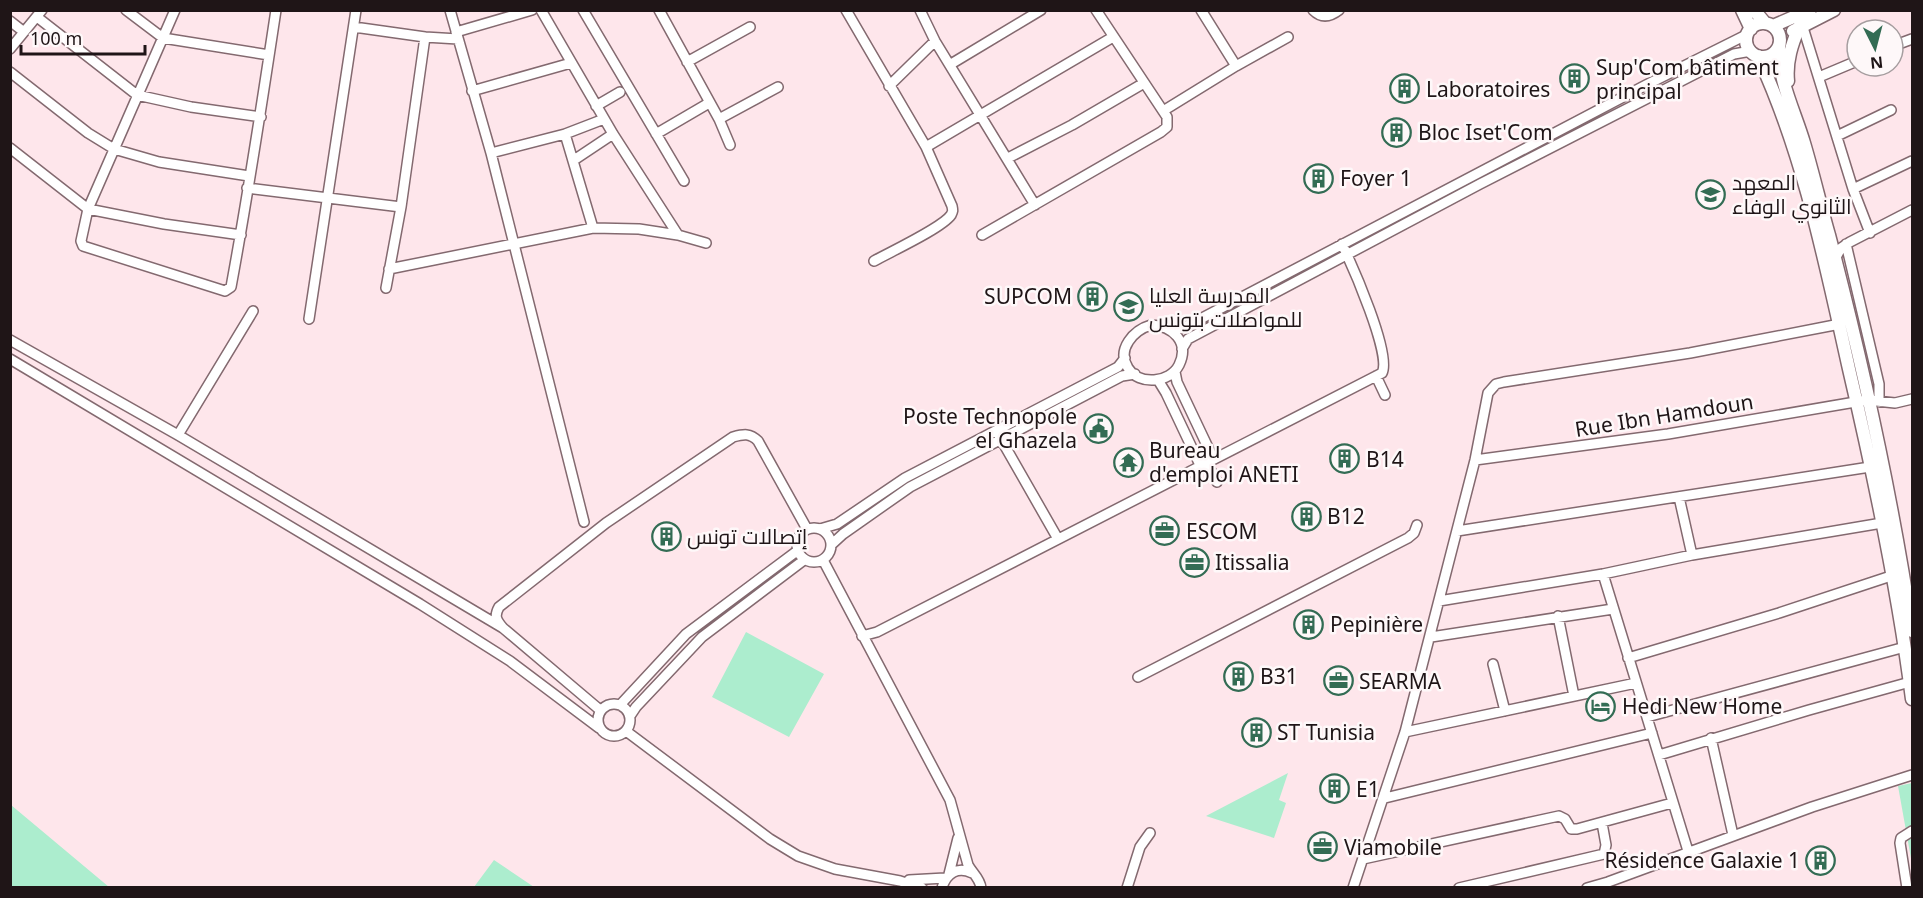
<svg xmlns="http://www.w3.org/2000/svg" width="1923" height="898" font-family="'Noto Sans',Cairo,sans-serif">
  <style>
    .green { fill: #acedce }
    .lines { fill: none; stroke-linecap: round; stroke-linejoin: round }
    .street-casing { stroke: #83696f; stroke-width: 12 }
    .secondary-casing { stroke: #83696f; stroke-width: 15 }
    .street { stroke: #fff; stroke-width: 9 }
    .secondary { stroke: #fff; stroke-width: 12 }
    .labels { text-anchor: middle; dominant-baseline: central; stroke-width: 5; stroke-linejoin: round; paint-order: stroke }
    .poi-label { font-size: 21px; fill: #1f1517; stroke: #fef8f9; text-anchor: start }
    .street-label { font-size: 21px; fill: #1f1517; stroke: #fef8f9 }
  </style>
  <rect width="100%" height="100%" fill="#fee6eb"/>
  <path class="green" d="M746,632L824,674L789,737L712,697Z
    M1288,773L1279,800L1286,803L1274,838L1206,816Z
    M1912,783V864L1898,786Z
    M10,805H11L109,887H11Z
    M494,860L534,887H474Z"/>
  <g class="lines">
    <defs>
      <path id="street" d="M126,10L163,38L269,55
        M175,10L88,209L81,241L83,246L225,291L231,287C248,195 262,103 276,10
        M450,10L491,153L584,522
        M541,10L613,134L678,235
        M583,10L684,181
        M659,10L719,119L730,145
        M846,10L926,147L1113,37
        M920,10L935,41L1035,205
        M1201,10L1236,66
        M1313,10C1322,19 1330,17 1339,10
        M37,17L137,95L191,107L261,117
        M10,21L24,32
        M1801,21L1853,189L1870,233
        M354,27L425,37L458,39
        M456,32L532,10
        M1893,46L1912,39
        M10,49L42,10
        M687,62L750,27
        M951,64L1041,10
        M10,72L88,133L114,149L159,162L249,176
        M1819,77L1857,61
        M889,86L935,41
        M472,91L571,63
        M596,106L620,92
        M1163,111L1236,66L1288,37
        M719,119L778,87
        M565,134L593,228
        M656,134L709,103
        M1837,136L1891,110
        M10,148L88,209L164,224L241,235
        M491,153L565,134L604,119
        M1008,158L1072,125L1144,83
        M574,160L613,134
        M247,188L401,207
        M1853,189L1912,161
        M982,235L1161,132L1167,127V117L1096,10
        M1846,244L1879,384V402
        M1835,259L1841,248L1850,242L1912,210
        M874,261C890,252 942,228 951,215C953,211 953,211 952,206L926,147
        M389,269L593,228L639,229L678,235L706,243
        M386,288L401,207L425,37
        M309,319L356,10
        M1151,325C1173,326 1190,342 1179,365C1170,383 1139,386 1128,368C1116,349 1134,330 1151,325Z
        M1172,330L1185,327L1646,85L1748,34
        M10,340L178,435L503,628
        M1182,349L1188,339L1480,184L1734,54L1751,51
        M10,359L420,604L510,661L599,728
        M1175,372L1177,382L1213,458
        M1376,376L1385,395
        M1158,380L1166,393L1200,465
        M998,434L1058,539
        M178,435L253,311
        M1475,460L1668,434L1867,400L1895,403L1912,399
        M1206,462L1217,482
        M1679,497L1692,555
        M797 545a17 17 0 1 1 34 0a17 17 0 1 1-34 0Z
        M820,529L837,524L905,478L1118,367L1125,358
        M1457,531L1870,467
        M831,545L843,534L910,487L1122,376L1135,374
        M823,560L950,800L968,865C972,873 980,878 981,888
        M1603,574L1688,851
        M1439,601L1603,574L1692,555L1882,523
        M1558,616L1574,696
        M862,636L877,632L1382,373C1392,355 1352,265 1342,244
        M1431,637L1613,609
        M1628,658L1779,613L1897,574
        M1493,664L1505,711
        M1138,677L1408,538L1414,533L1417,525
        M598 720a16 16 0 1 1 32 0a16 16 0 1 1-32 0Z
        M620,705L686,634L797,551
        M600,710L503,628C496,620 494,616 499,607L606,523L733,437C744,434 750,433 758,441L807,529
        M630,716L636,707L702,637L804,560
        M1647,717L1905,647
        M626,731L770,839L798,856L835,869L900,881L922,888
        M1405,732L1636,683
        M1711,738L1733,835
        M1659,755L1809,710L1910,682
        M1385,798L1652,733
        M1363,859L1559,816L1565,819L1571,829H1577L1672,803
        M949,874L958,838
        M909,880L945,878
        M942,888C946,873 958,866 972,873
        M1127,888L1140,847L1150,833
        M1353,888L1405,732L1475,460L1488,393L1496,384L1504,382L1690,353L1840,324
        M1459,888L1604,854L1606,845L1602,823
        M1587,888L1608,882L1812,807L1912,775
        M1907,888L1900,843L1901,838L1912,831"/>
      <path id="secondary" d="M1742,10L1751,29
        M1754,10L1765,23
        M1746 40a17 17 0 1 1 34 0a17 17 0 1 1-34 0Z
        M1773,26L1810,10
        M1793,31L1834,10
        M1779,47C1778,80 1795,112 1804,143C1813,173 1820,204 1829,235C1863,365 1892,498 1912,631
        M1758,56C1804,155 1825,262 1849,369C1874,476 1898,589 1912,699
        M1788,81C1786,61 1792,44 1799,27"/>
    </defs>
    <use href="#street" class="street-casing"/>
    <use href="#secondary" class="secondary-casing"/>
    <use href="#street" class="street"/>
    <use href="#secondary" class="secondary"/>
  </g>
  <defs>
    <symbol id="building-ring" viewBox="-11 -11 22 22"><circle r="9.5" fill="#fef8f9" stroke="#336c54" stroke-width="1.5"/><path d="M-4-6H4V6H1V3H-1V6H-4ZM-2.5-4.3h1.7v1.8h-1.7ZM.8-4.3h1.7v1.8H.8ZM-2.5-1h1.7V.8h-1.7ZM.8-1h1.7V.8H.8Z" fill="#336c54"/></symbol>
    <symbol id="school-ring" viewBox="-11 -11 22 22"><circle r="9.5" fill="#fef8f9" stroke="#336c54" stroke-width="1.5"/><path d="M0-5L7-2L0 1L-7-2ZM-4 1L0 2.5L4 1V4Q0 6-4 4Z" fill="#336c54"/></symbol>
    <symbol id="civic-ring" viewBox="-11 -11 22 22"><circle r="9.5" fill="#fef8f9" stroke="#336c54" stroke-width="1.5"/><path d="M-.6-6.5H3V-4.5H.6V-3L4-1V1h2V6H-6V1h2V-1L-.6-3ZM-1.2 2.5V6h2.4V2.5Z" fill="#336c54"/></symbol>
    <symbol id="temple-ring" viewBox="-11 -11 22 22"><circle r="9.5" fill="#fef8f9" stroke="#336c54" stroke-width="1.5"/><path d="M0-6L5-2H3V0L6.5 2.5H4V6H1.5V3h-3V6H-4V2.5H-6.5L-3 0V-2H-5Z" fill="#336c54"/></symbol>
    <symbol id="office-ring" viewBox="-11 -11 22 22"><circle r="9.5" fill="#fef8f9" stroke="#336c54" stroke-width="1.5"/><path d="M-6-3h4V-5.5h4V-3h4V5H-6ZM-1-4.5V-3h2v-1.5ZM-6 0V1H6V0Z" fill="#336c54"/></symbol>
    <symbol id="hotel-ring" viewBox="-11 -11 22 22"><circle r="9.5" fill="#fef8f9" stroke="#336c54" stroke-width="1.5"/><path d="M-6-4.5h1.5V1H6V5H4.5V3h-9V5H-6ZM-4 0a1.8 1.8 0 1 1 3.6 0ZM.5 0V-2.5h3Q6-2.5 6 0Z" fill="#336c54"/></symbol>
  </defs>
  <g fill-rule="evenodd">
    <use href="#building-ring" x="1558" y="62" width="33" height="33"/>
    <use href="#building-ring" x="1388" y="72" width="33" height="33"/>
    <use href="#building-ring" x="1380" y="116" width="33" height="33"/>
    <use href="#building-ring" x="1302" y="162" width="33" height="33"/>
    <use href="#school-ring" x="1694" y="178" width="33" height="33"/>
    <use href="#building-ring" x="1076" y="280" width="33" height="33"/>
    <use href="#school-ring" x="1112" y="290" width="33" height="33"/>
    <use href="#civic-ring" x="1082" y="412" width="33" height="33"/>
    <use href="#building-ring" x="1328" y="442" width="33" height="33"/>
    <use href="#temple-ring" x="1112" y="446" width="33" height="33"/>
    <use href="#building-ring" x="1290" y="500" width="33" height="33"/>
    <use href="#office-ring" x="1148" y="514" width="33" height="33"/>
    <use href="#building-ring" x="650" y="520" width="33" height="33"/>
    <use href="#office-ring" x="1178" y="546" width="33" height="33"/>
    <use href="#building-ring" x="1292" y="608" width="33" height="33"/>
    <use href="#building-ring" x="1222" y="660" width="33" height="33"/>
    <use href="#office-ring" x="1322" y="664" width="33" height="33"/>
    <use href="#hotel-ring" x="1584" y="690" width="33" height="33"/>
    <use href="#building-ring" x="1240" y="716" width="33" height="33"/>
    <use href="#building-ring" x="1318" y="772" width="33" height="33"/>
    <use href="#office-ring" x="1306" y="830" width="33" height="33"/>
    <use href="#building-ring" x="1804" y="844" width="33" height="33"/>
  </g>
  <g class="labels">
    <g class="poi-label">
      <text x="1596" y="67">Sup'Com bâtiment<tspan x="1596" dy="24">principal</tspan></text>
      <text x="1426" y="89">Laboratoires</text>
      <text x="1418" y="132">Bloc Iset'Com</text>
      <text x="1340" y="178">Foyer 1</text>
      <text x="1732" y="182">المعهد<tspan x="1732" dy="24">الثانوي الوفاء</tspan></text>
      <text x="1149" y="295">المدرسة العليا<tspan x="1149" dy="24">للمواصلات بتونس</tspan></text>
      <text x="1072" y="296" text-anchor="end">SUPCOM</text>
      <text x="1077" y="416" text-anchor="end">Poste Technopole<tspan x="1077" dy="24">el Ghazela</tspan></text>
      <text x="1149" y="450">Bureau<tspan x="1149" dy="24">d'emploi ANETI</tspan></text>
      <text x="1366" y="459">B14</text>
      <text x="1327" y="516">B12</text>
      <text x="1186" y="531">ESCOM</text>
      <text x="687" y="536">إتصالات تونس</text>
      <text x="1215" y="562">Itissalia</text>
      <text x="1330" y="624">Pepinière</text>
      <text x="1260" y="676">B31</text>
      <text x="1359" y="681">SEARMA</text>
      <text x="1622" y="706">Hedi New Home</text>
      <text x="1277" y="732">ST Tunisia</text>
      <text x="1356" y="789">E1</text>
      <text x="1344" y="847">Viamobile</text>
      <text x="1800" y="860" text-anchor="end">Résidence Galaxie 1</text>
    </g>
    <g class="street-label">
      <text transform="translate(1664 415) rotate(-9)">Rue Ibn Hamdoun</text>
    </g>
  </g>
  <rect width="1923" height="898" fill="none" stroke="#1f1517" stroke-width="24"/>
  <g transform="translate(1875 48) rotate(174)"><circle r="28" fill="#fef8f9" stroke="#a59d9f" stroke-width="1.5"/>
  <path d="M0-4.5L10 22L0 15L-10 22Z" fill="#336c54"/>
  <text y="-9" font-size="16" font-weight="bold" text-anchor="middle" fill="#1f1517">N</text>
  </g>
  <path d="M21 45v9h124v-9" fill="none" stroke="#1f1517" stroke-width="3"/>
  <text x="30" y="45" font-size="18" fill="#1f1517" stroke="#fef8f9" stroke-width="4.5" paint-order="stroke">100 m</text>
</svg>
